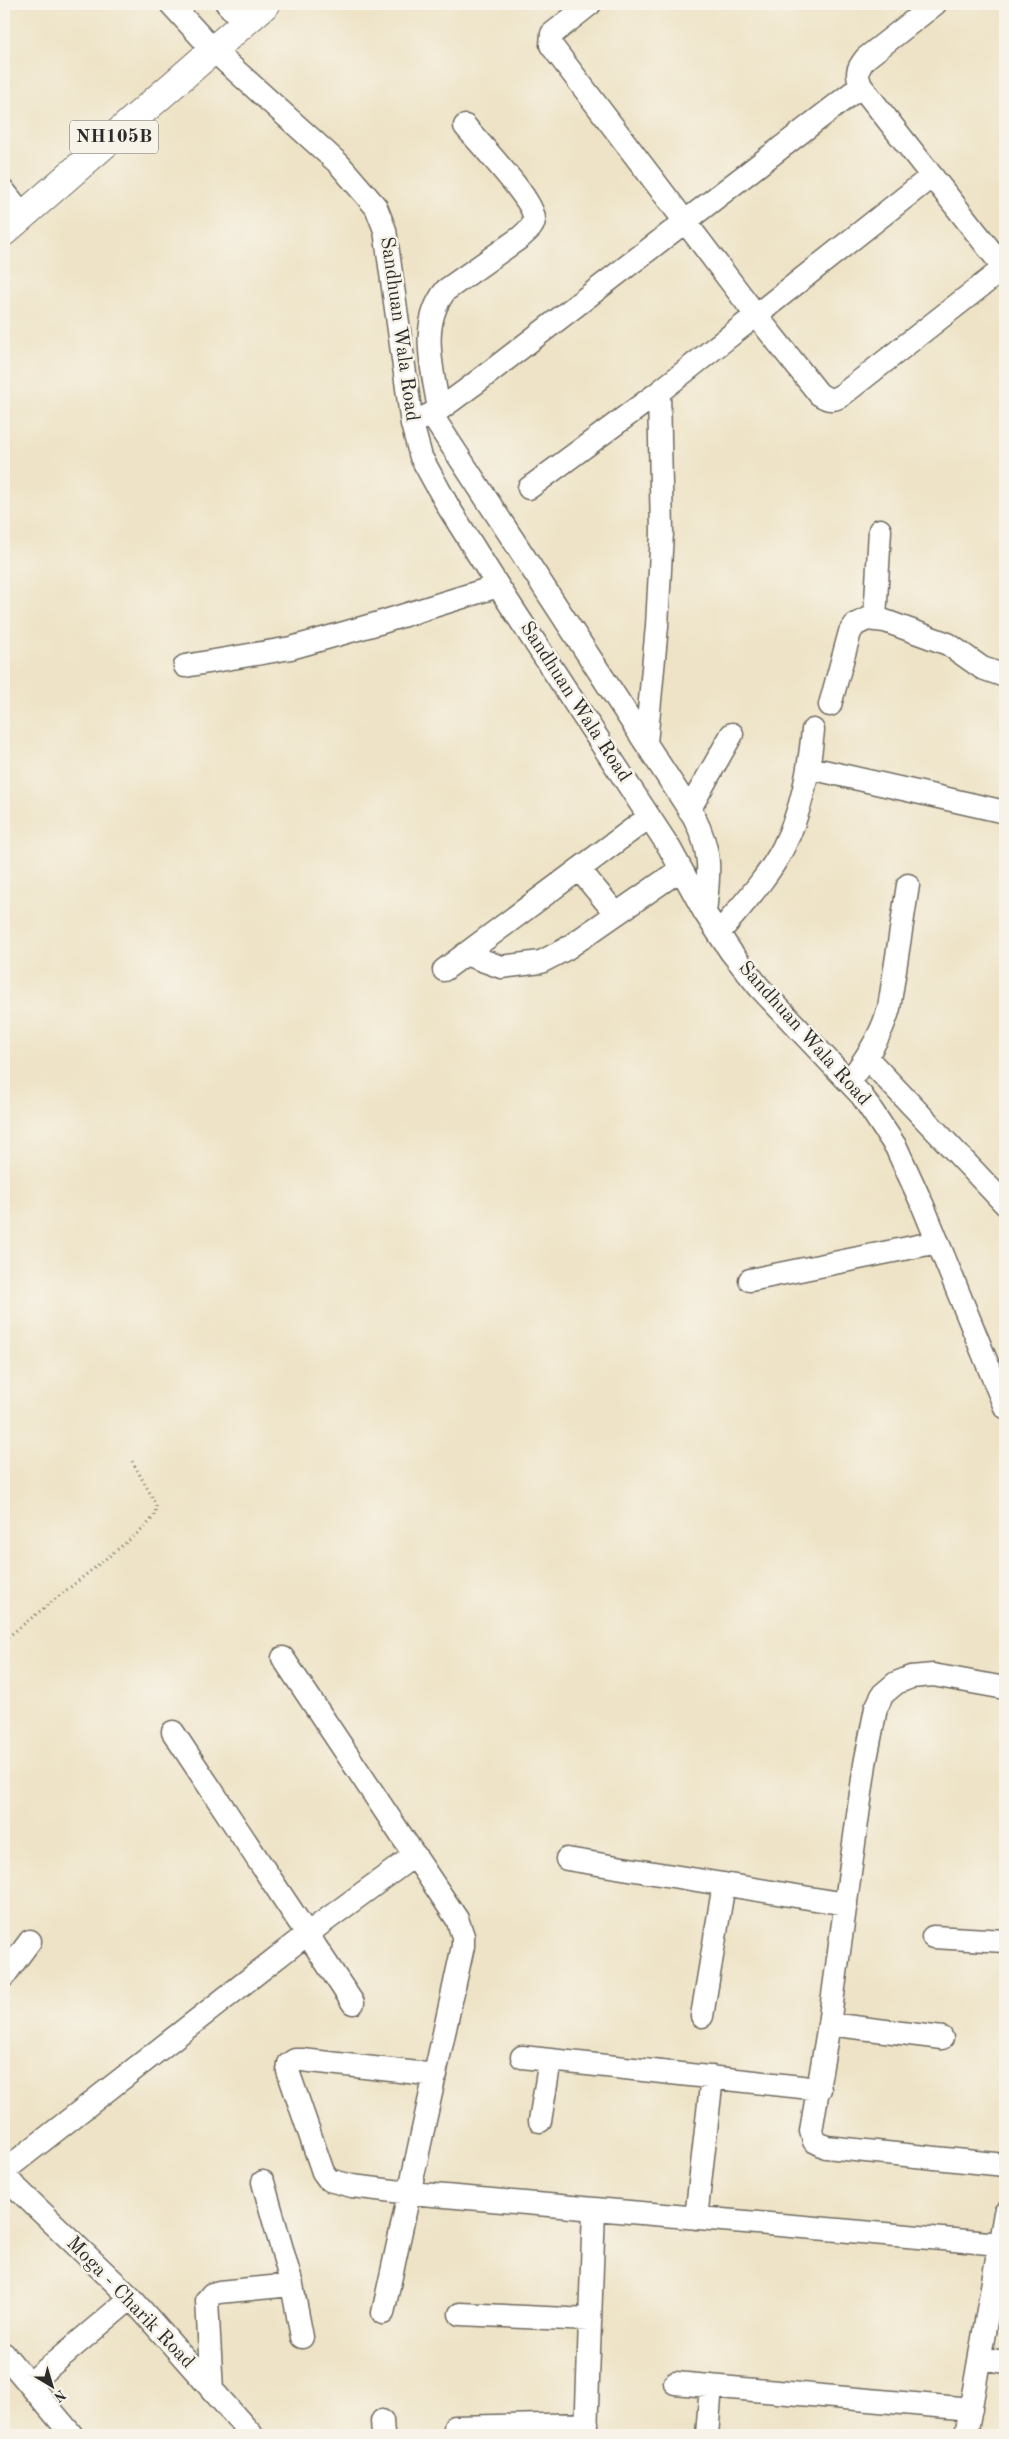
<svg xmlns="http://www.w3.org/2000/svg" width="1009" height="2439" font-family="'Old Standard TT',serif">
  <style>
    .lines { fill: none; stroke-linecap: round; stroke-linejoin: round }
    .minor-casing { stroke: #6f6b61; stroke-width: 25 }
    .highway-casing { stroke: #6f6b61; stroke-width: 30 }
    .path { stroke: #6f6b61; stroke-width: 3; stroke-dasharray: 1 4; stroke-linecap: butt }
    .minor { stroke: #fff; stroke-width: 22 }
    .highway { stroke: #fff; stroke-width: 28 }
    .labels { text-anchor: middle; dominant-baseline: central; stroke-width: 5; stroke-linejoin: round; paint-order: stroke }
    .shield { fill: #f7f3e8; stroke: #686764; stroke-width: 1 }
    .shield-label { font-size: 19px; font-weight: bold; fill: #2b2b2b }
    .street-label { font-size: 20px; fill: #2b2b2b; stroke: #f7f3e8 }
  </style>
  <rect width="100%" height="100%" fill="#f7f3e8"/>
  <filter id="ink" filterUnits="userSpaceOnUse"><feTurbulence type="fractalNoise" baseFrequency=".02" numOctaves="2"/><feDisplacementMap in="SourceGraphic" scale="10" xChannelSelector="R" yChannelSelector="G"/><feConvolveMatrix kernelMatrix="1 2 1 2 8 2 1 2 1" color-interpolation-filters="sRGB"/></filter>
  <filter id="wash" filterUnits="userSpaceOnUse"><feTurbulence type="fractalNoise" baseFrequency=".0096" numOctaves="4" result="noise"/><feDisplacementMap in="SourceGraphic" scale="20" xChannelSelector="R" yChannelSelector="G"/><feGaussianBlur stdDeviation="1.12" result="paint"/><feColorMatrix in="noise" values="0 0 0 0 0 0 0 0 0 0 0 0 0 0 0 0 0 1.4 0 .05"/><feComposite in="paint" operator="in"/></filter>
  <g filter="url(#wash)">
    <rect width="100%" height="100%" fill="#eee3c6"/>
  </g>
  <g filter="url(#ink)">
    <g class="lines">
      <defs>
        <path id="minor" d="M171,4L213,50L339,164L376,207L385,230L412,424L421,457L449,508L498,586L669,847L705,913L731,952L759,987L862,1096L896,1147L923,1206L1005,1407
          M227,4L245,23
          M590,4L552,34L551,45L756,315L819,394C828,400 833,401 842,395L1004,268
          M935,4L866,58C857,69 856,73 861,86L1005,269
          M4,191L23,215
          M439,410C433,370 418,324 446,290L521,237C527,231 534,227 534,219C535,201 478,142 465,126
          M431,414L694,817C713,855 709,872 705,913
          M417,421L439,410L473,385L861,86
          M529,488L659,392L932,176
          M875,619L880,530
          M185,666L291,648L379,623L498,586
          M830,705L850,632L855,625L867,619L885,621L948,644L982,668L1005,676
          M646,743L657,626L662,532L659,392
          M810,768L1005,812
          M689,810L732,734
          M579,869L616,914
          M719,933C741,906 767,879 783,848C802,810 809,771 813,730
          M465,954L501,967L541,962L566,949L681,869
          M444,970L649,817
          M866,1057L1005,1204
          M849,1082C866,1058 881,1037 889,1008L908,885
          M750,1280L938,1242
          M283,1658L457,1919L463,1936V1946L383,2313
          M1005,1688L933,1675L911,1677L896,1683L883,1694L876,1708L865,1764L829,2024L811,2131L814,2141L826,2147L1005,2165
          M173,1732L353,2003
          M567,1859L846,1904
          M933,1937L1005,1941
          M4,1976L30,1941
          M702,2016L724,1884
          M829,2024L942,2038
          M522,2057L820,2089
          M436,2075L302,2060H295L289,2064L288,2071L323,2172L329,2180L352,2186L410,2193L1000,2244
          M540,2121L550,2060
          M4,2171L307,1934L415,1855
          M4,2176L131,2298L252,2435
          M263,2182L292,2285L302,2337
          M696,2218L712,2077
          M460,2314L590,2320
          M4,2354L72,2435
          M980,2358L1005,2362
          M675,2383L971,2409
          M29,2384L131,2298
          M212,2391L207,2300L212,2294L219,2292L292,2285
          M382,2421L383,2435
          M455,2427L587,2424
          M586,2435L594,2209
          M707,2435L711,2386
          M966,2435L1005,2213"/>
        <path id="highway" d="M4,232L266,4"/>
      </defs>
      <use href="#minor" class="minor-casing"/>
      <use href="#highway" class="highway-casing"/>
      <path class="path" d="M4,1640L143,1529C150,1521 157,1515 156,1504L131,1459"/>
      <use href="#minor" class="minor"/>
      <use href="#highway" class="highway"/>
    </g>
  </g>
  <g class="labels">
    <rect class="shield" x="70" y="120.5" width="88" height="33" rx="4"/>
    <g class="shield-label">
      <text x="114" y="137">NH105B</text>
    </g>
    <g class="street-label">
      <text transform="translate(399 329) rotate(82)">Sandhuan Wala Road</text>
      <text transform="translate(575 702) rotate(57)">Sandhuan Wala Road</text>
      <text transform="translate(804 1034) rotate(48)">Sandhuan Wala Road</text>
      <text transform="translate(130 2303) rotate(46)">Moga - Charik Road</text>
    </g>
  </g>
  <rect width="1009" height="2439" fill="none" stroke="#f7f3e8" stroke-width="20"/>
  <g transform="translate(52 2386) rotate(142)" stroke="#f7f3e8" stroke-width="4" paint-order="stroke">
  <path d="M0-4L9 19L0 12L-9 19Z" fill="#2b2b2b"/>
  <text y="-8" font-size="14" font-weight="bold" text-anchor="middle" fill="#2b2b2b">N</text>
  </g>
</svg>
